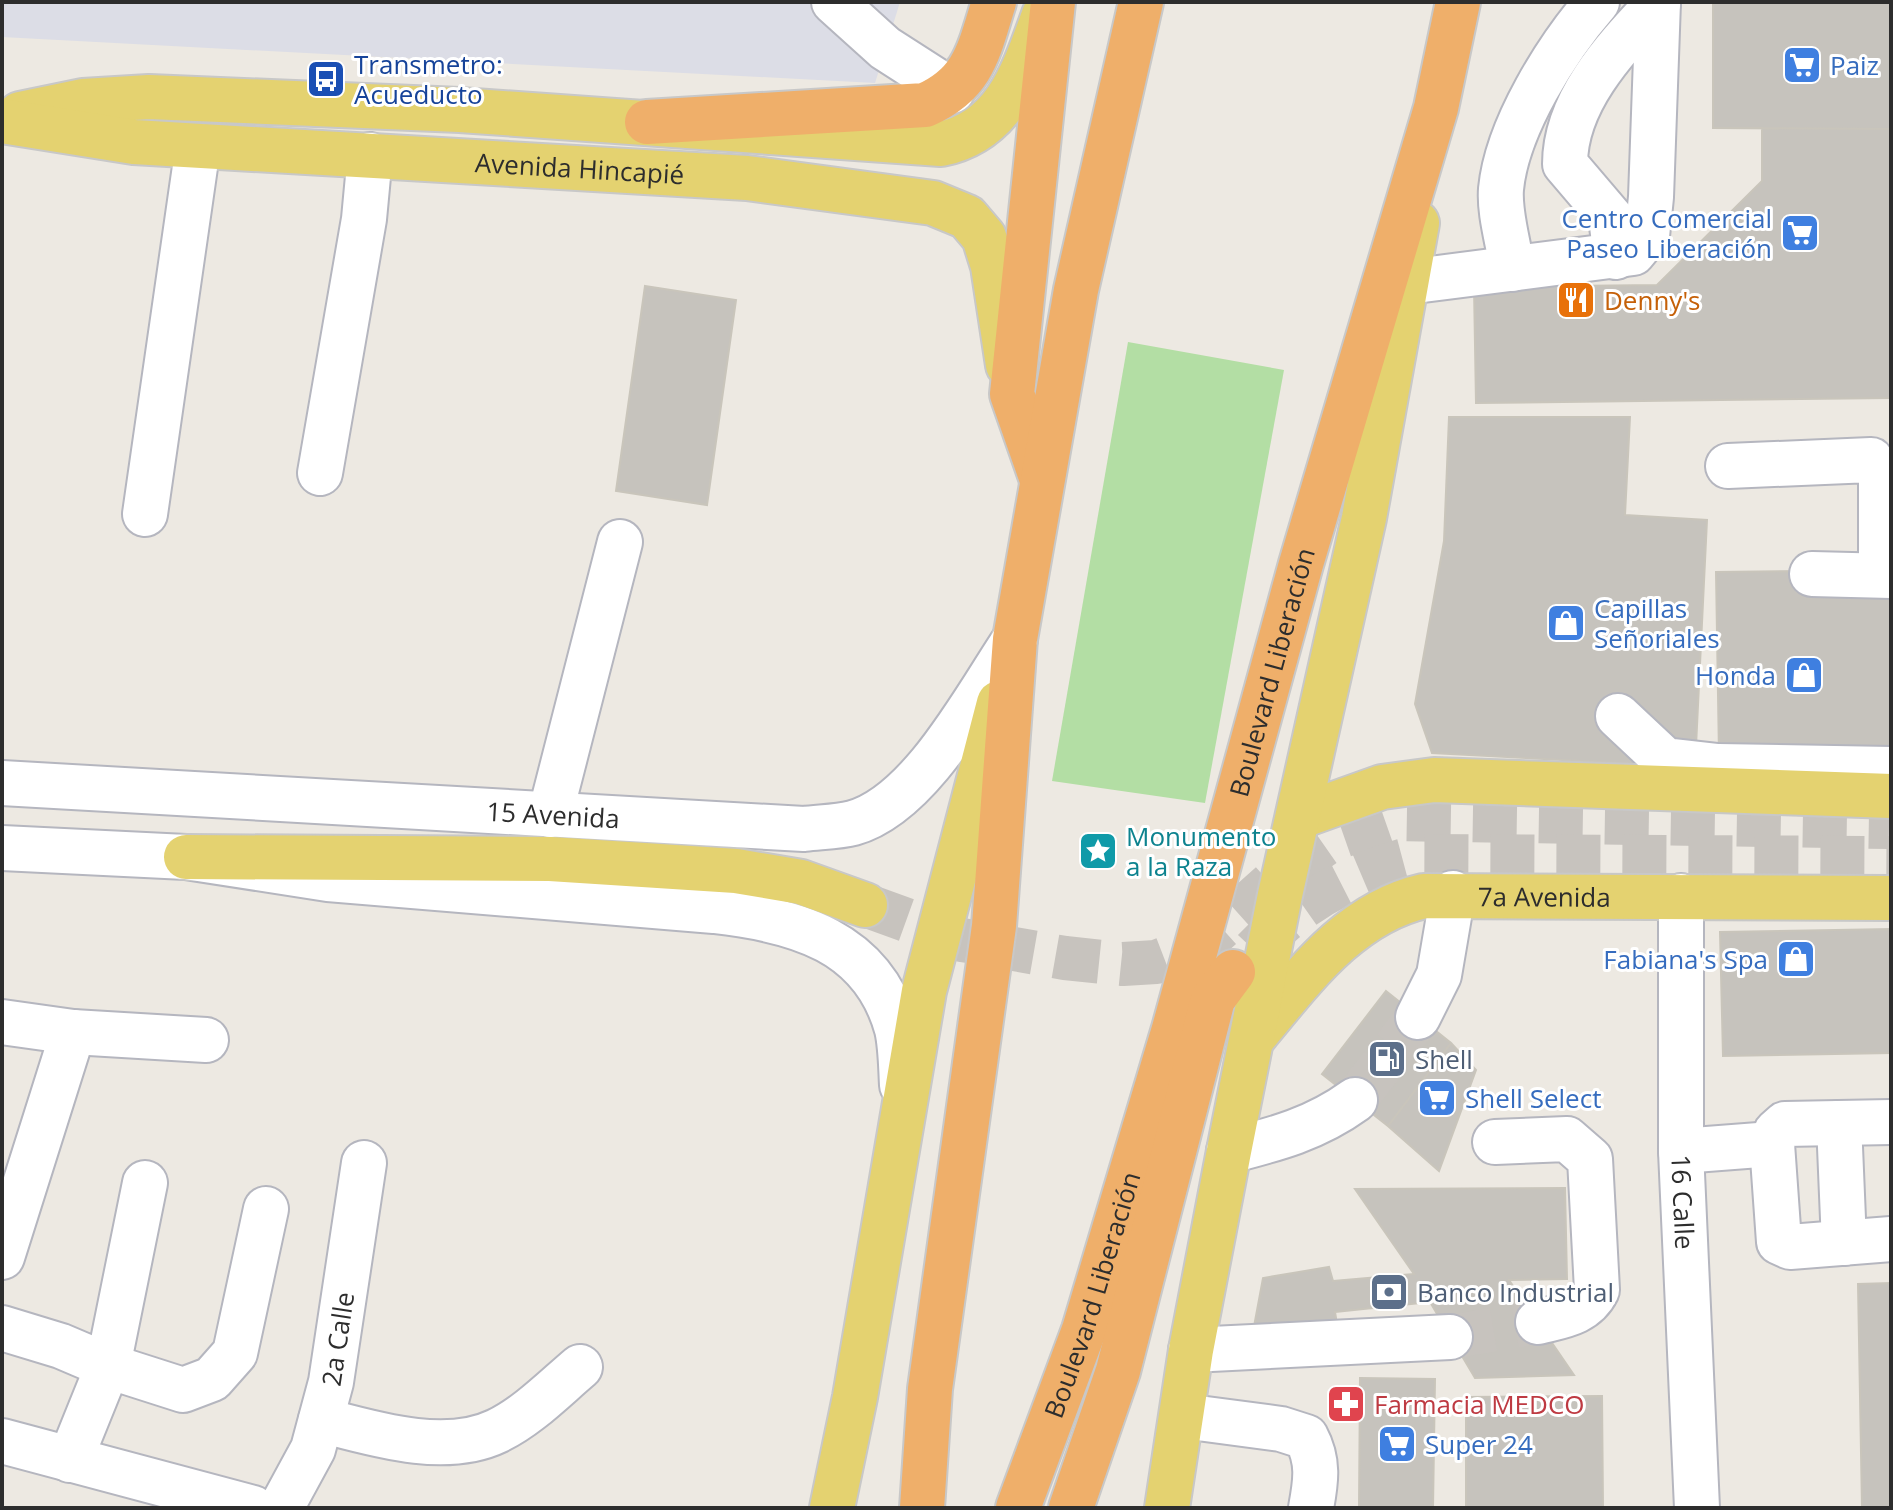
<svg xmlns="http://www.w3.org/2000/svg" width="1893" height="1510" font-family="'Open Sans',sans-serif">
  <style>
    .airport { fill: #dcdde6 }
    .green { fill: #b3dea4 }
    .building { fill: #c6c3bd; stroke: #c9c5bb; stroke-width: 2 }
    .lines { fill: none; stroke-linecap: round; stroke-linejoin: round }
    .minor-tunnel { stroke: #c7c3be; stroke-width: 44; stroke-dasharray: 44 22; stroke-linecap: butt }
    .major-tunnel { stroke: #c7c3be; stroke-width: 44; stroke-dasharray: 44 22; stroke-linecap: butt }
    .highway-tunnel { stroke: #c7c3be; stroke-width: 44; stroke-dasharray: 44 22; stroke-linecap: butt }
    .minor-casing { stroke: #b5b6bf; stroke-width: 48 }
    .major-casing { stroke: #c8c8c8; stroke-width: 48 }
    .highway-casing { stroke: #c8c8c8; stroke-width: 48 }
    .minor { stroke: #fff; stroke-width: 44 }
    .major { stroke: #e4d270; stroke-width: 44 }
    .highway { stroke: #efaf6a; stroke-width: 44 }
    .labels { text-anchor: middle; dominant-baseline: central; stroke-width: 6; stroke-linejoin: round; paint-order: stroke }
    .transit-label { font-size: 26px; fill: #164399; stroke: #fff; text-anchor: start }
    .shop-label { font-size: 26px; fill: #366cbe; stroke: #fff; text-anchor: start }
    .street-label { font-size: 26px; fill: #2d2d2d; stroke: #fff }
    .food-label { font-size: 26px; fill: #c56008; stroke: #fff; text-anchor: start }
    .culture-label { font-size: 26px; fill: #0d838f; stroke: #fff; text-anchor: start }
    .service-label { font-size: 26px; fill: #4e5e75; stroke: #fff; text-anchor: start }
    .health-label { font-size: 26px; fill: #be3a42; stroke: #fff; text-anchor: start }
  </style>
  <rect width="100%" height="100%" fill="#ede9e2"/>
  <path class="airport" d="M2,2H900L875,83L2,37Z"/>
  <path class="green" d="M1128,342L1284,370L1205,803L1052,781Z"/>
  <path class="building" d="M1713,2H1891V398L1476,403L1474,287L1657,285L1762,181V128H1713Z
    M1713,2H1891V129L1713,128Z
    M645,286L736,300L707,505L616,491Z
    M1449,417H1630L1625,515L1707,520L1695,767L1432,753L1415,704L1444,541Z
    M1810,571V596L1891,595V755L1719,756L1716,572Z
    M1891,929V1053L1723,1056L1720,932Z
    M1386,991L1451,1043L1388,1126L1322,1074Z
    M1451,1043L1476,1070L1439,1171L1388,1126Z
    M1565,1188L1567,1279L1509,1280L1574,1375L1475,1378L1430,1302L1335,1312L1337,1324L1253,1332L1263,1278L1329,1267L1333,1281L1414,1274L1355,1189Z
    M1891,1283V1508H1862L1858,1284Z
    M1360,1378L1435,1379L1433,1508H1359Z
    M1602,1396L1603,1508H1466V1397Z"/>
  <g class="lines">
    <path class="minor-tunnel" d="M1355,1100L1418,1017
      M1450,1337L1538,1322"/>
    <path class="major-tunnel" d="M865,905L962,940L1065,958L1123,964L1156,962L1203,944L1278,877L1331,840L1391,819L1889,827"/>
    <path class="highway-tunnel" d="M1254,950C1299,902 1357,869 1422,856L1891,858"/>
    <defs>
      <g id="minor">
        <path d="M834,2L885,48L952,91"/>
        <path d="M1616,257L1611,218L1565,164C1565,100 1617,47 1658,3"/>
        <path d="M1512,269C1509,244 1499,214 1501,189C1507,127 1557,48 1597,2"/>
        <path d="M1407,282L1633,253L1647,236L1651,197L1658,2"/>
        <path d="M1728,466L1871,460L1881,475V575"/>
        <path d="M320,473L364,219L370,155"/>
        <path d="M145,514L198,146"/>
        <path d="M1812,574L1891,576"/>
        <path d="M1618,716L1665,760L1718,766L1891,769"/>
        <path id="s1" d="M2,783L804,829C820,827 838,827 853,823C921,804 977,695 1015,639"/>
        <path d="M550,815L620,542"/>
        <path d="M2,848L186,857L328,879L714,911C796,920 873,941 897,1029C901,1046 901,1067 902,1085"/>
        <path id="s2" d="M1681,896V1151L1697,1508"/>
        <path d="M1418,1017L1439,975L1453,893"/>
        <path d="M2,1022L73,1032L206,1040"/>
        <path d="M1891,1122L1785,1124L1776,1132L1772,1144L1779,1242L1790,1247L1891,1239"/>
        <path d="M1839,1123L1844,1243"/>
        <path d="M1495,1142L1567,1139L1590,1159L1597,1290C1585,1314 1561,1316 1538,1322"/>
        <path d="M1229,1151C1276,1139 1315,1129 1355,1100"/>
        <path d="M1681,1151L1772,1144"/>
        <path d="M2,1257L73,1032"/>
        <path d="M2,1328L61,1346L108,1366L145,1183"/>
        <path d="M1191,1350L1450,1337"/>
        <path d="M1183,1416L1281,1429L1306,1437C1319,1461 1316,1481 1311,1508"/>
        <path d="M321,1420C374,1434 445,1456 497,1431C528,1416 554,1389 580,1367"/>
        <path d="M2,1441L253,1508"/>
        <path d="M70,1460L108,1366L183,1390L212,1379L235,1353L266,1209"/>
        <path id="s3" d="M281,1508L313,1449L331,1382L364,1163"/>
      </g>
      <g id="major">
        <path d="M20,114L83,101L149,97L460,110L941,144C1006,131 1024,70 1044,15"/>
        <path id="s4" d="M2,121L134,142L747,178L933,203L967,217L984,237L993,266L1008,365"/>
        <path d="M1301,816L1382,787L1434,780L1891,796"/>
        <path d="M186,857L550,859L736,871L801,882L865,905"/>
        <path id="s5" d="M1256,1034C1302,979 1349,913 1424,896L1891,898"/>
        <path d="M832,1508L855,1397L924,991L999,703"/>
        <path d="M1167,1508L1191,1350L1229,1151L1280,895L1364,518L1417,223"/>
      </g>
      <g id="highway">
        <path d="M647,122L925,105C975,83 979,49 994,2"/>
        <path d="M1041,477L1012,394L1053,2"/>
        <path d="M922,1508L930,1389L994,926L1015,639L1076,290L1141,2"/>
        <path id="s6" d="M1018,1508L1084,1330L1174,1029L1301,564L1436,108L1458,2"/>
        <path d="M1071,1508L1118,1371L1213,999L1233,972"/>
      </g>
    </defs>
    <use href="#minor" class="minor-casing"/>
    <use href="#major" class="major-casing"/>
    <use href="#highway" class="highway-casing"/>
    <use href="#minor" class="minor"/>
    <use href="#major" class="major"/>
    <use href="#highway" class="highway"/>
  </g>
  <defs>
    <symbol id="supermarket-square" viewBox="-11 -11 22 22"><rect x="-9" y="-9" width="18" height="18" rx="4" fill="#3f7fe0" stroke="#fff"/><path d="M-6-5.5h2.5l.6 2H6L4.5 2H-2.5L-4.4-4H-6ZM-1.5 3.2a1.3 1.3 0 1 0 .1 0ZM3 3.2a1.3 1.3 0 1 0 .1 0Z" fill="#fff"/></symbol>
    <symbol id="bus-square" viewBox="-11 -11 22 22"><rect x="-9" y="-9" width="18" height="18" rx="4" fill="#1a4fb4" stroke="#fff"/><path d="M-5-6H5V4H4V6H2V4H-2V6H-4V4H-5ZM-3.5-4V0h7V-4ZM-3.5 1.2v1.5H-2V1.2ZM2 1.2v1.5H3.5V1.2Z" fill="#fff"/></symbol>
    <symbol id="restaurant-square" viewBox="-11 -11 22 22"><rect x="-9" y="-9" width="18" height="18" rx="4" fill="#e8710a" stroke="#fff"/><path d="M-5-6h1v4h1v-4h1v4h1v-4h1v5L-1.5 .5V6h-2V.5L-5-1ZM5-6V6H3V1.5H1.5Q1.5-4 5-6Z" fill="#fff"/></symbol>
    <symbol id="shop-square" viewBox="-11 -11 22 22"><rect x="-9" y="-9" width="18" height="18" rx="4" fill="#3f7fe0" stroke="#fff"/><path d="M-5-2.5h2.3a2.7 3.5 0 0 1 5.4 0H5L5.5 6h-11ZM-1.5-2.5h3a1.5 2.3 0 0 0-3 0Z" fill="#fff"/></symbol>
    <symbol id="sight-square" viewBox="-11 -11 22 22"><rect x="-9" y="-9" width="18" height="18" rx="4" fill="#0f9aa8" stroke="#fff"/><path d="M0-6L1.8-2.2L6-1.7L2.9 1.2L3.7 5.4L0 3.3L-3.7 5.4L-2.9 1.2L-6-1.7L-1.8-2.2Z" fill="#fff"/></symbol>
    <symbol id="fuel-square" viewBox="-11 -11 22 22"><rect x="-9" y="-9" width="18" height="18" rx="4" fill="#5c6f8a" stroke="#fff"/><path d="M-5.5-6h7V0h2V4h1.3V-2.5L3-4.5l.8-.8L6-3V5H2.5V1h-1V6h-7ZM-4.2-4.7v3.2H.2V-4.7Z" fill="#fff"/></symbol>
    <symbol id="bank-square" viewBox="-11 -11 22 22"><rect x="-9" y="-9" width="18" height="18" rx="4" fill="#5c6f8a" stroke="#fff"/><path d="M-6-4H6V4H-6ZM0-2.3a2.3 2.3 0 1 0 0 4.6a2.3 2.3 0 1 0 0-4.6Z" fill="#fff"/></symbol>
    <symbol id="pharmacy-square" viewBox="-11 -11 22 22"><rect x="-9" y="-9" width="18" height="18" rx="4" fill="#e0444e" stroke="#fff"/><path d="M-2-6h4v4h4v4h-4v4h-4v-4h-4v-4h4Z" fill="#fff"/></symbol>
  </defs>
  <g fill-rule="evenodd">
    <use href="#supermarket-square" x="1780" y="43" width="44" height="44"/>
    <use href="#bus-square" x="304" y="57" width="44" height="44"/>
    <use href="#supermarket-square" x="1778" y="211" width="44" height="44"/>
    <use href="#restaurant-square" x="1554" y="278" width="44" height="44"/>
    <use href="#shop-square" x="1544" y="601" width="44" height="44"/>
    <use href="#shop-square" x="1782" y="653" width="44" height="44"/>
    <use href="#sight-square" x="1076" y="829" width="44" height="44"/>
    <use href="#shop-square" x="1774" y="937" width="44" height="44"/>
    <use href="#fuel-square" x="1365" y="1037" width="44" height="44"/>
    <use href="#supermarket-square" x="1415" y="1076" width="44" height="44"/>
    <use href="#bank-square" x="1367" y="1270" width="44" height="44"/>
    <use href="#pharmacy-square" x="1324" y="1382" width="44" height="44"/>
    <use href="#supermarket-square" x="1375" y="1422" width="44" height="44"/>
  </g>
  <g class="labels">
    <g class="transit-label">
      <text x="354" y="64">Transmetro:<tspan x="354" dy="30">Acueducto</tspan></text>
    </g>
    <g class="shop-label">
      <text x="1830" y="65">Paiz</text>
      <text x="1772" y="218" text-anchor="end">Centro Comercial<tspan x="1772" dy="30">Paseo Liberación</tspan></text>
      <text x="1594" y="608">Capillas<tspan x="1594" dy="30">Señoriales</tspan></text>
      <text x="1776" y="675" text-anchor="end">Honda</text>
      <text x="1768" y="959" text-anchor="end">Fabiana's Spa</text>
      <text x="1465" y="1098">Shell Select</text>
      <text x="1425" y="1444">Super 24</text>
    </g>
    <g class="street-label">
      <text stroke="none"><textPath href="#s4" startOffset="580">Avenida Hincapié</textPath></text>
      <text stroke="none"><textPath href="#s6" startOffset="874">Boulevard Liberación</textPath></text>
      <text stroke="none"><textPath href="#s1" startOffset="552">15 Avenida</textPath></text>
      <text stroke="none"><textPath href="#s5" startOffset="342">7a Avenida</textPath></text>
      <text stroke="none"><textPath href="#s2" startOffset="306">16 Calle</textPath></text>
      <text stroke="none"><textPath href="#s6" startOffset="226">Boulevard Liberación</textPath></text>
      <text stroke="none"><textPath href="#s3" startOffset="180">2a Calle</textPath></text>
    </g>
    <g class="food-label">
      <text x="1604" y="300">Denny's</text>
    </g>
    <g class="culture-label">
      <text x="1126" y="836">Monumento<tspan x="1126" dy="30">a la Raza</tspan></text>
    </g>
    <g class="service-label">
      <text x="1415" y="1059">Shell</text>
      <text x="1417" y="1292">Banco Industrial</text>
    </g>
    <g class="health-label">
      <text x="1374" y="1404">Farmacia MEDCO</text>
    </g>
  </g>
  <rect width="1893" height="1510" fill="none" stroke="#2d2d2d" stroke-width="8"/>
</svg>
